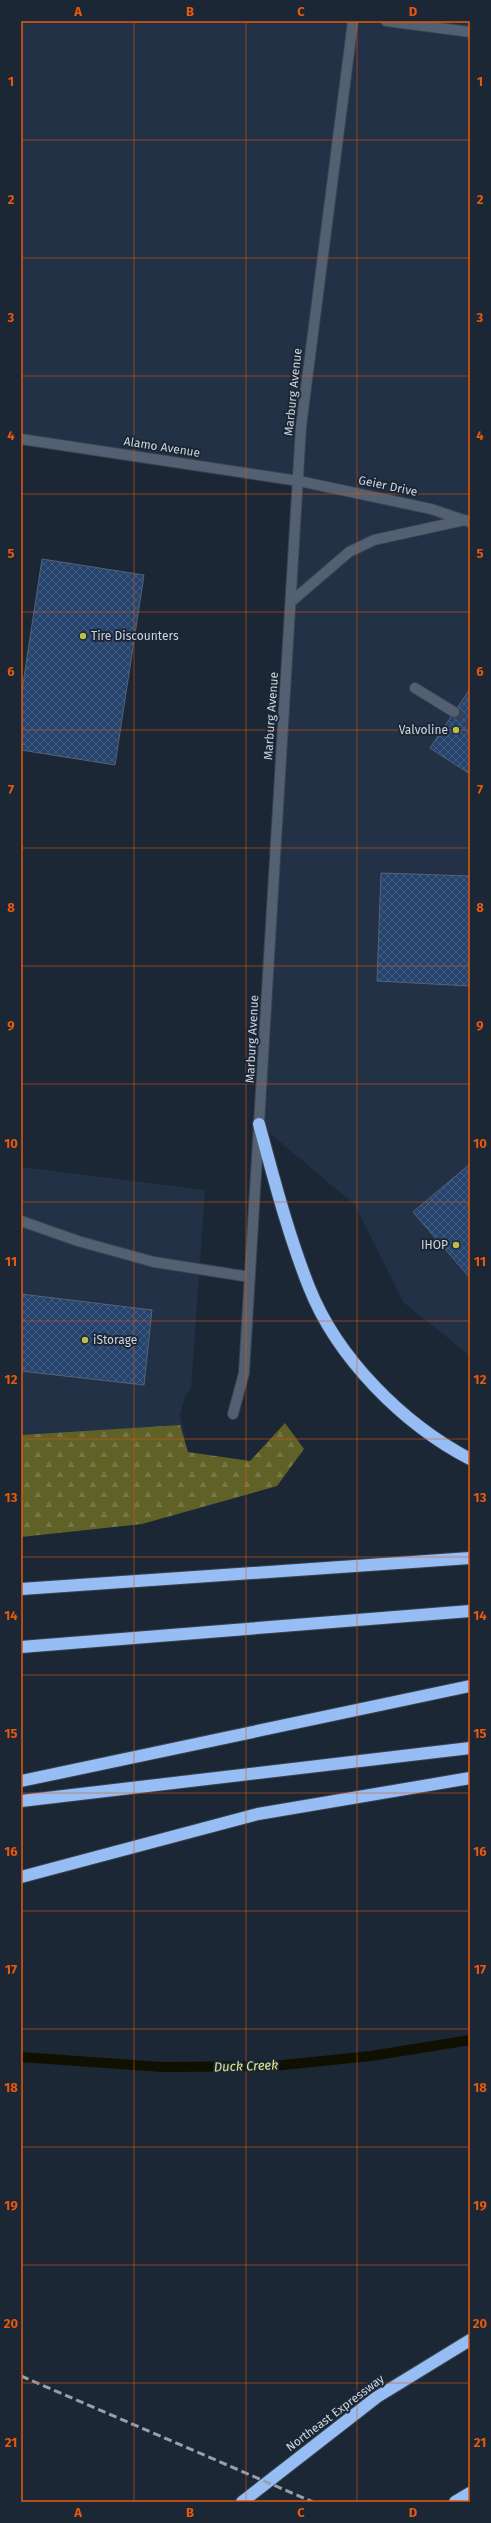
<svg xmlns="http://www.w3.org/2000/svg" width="491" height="2523" font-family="'Fira Sans',sans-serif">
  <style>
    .built { fill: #223145 }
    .forest { fill: url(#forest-firs) }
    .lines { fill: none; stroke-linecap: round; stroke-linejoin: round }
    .stream { stroke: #101000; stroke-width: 10 }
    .building { fill: url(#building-cross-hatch); stroke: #556273 }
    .minor-tunnel { stroke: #37414f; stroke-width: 10; stroke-dasharray: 10 5; stroke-linecap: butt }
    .minor-casing { stroke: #3a424f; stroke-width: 12 }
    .highway-casing { stroke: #3a424f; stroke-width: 14 }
    .minor { stroke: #536071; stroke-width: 10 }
    .highway { stroke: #96bdf4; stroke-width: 12 }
    .rail { stroke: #979faa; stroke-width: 3; stroke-dasharray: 8 4; stroke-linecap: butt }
    .grid { fill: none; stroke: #e8590c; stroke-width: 1; stroke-opacity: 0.55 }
    .poi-dot { fill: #bdbf43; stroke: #1c2736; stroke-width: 1.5 }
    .labels { text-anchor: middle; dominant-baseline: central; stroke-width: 4; stroke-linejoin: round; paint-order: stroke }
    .street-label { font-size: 12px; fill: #cdd4de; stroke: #1c2736 }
    .poi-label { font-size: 12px; fill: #cdd4de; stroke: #1c2736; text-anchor: start }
    .water-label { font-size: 13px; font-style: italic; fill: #e3e78f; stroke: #1c2736 }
    .neatline { fill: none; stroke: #e8590c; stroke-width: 1.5 }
    .grid-label { font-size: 13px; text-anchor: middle; font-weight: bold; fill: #e8590c }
  </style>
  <defs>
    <pattern id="forest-firs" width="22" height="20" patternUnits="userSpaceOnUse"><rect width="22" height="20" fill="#606127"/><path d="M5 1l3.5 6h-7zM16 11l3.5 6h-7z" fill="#767746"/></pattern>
    <pattern id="building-cross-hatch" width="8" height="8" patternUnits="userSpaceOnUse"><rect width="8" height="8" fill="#25436c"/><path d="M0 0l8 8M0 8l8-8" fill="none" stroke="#435d81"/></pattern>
  </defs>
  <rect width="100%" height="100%" fill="#1c2736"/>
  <path class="built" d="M21,21H470V1356L403,1302L355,1205L259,1124L299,481L21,439Z
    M21,1167L205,1190L191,1388L185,1397L180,1415L185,1437L21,1450Z"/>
  <path class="forest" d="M285,1423L304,1449L277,1486L142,1524L21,1537V1435L180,1425L188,1452L250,1461Z"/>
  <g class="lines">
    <path class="stream" d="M21,2057L162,2067L273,2066L371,2056L470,2040"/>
  </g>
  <path class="building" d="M42,559L144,575L115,765L21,750V697Z
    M470,689V774L430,748Z
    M381,873L470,876V986L377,981Z
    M470,1164V1278L413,1212Z
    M21,1294L152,1310L144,1385L21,1371Z"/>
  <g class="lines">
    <path class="minor-tunnel" d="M454,712L470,722"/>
    <defs>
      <path id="minor" d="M386,21L470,32
        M21,439L299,481L431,509L470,522
        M292,601L349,552L374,540L465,520
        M415,688L454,712
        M21,1221L78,1241L154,1262L250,1277
        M233,1414L244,1373L301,427L353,21"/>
      <path id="highway" d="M259,1124C274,1179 288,1234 309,1287C337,1358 403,1424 470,1459
        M21,1589L470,1558
        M21,1647L470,1611
        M21,1781L470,1686
        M21,1801L470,1748
        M21,1877L258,1814L470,1778
        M242,2502L377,2397L470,2340
        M455,2502L470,2493"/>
    </defs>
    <use href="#minor" class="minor-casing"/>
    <use href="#highway" class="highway-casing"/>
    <use href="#minor" class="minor"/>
    <use href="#highway" class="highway"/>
    <path class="rail" d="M21,2376L313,2502"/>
  </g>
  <path class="grid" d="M134,21V2502M246,21V2502M357,21V2502M21,140H470M21,258H470M21,376H470M21,494H470M21,612H470M21,730H470M21,848H470M21,966H470M21,1084H470M21,1202H470M21,1321H470M21,1439H470M21,1557H470M21,1675H470M21,1793H470M21,1911H470M21,2029H470M21,2147H470M21,2265H470M21,2383H470"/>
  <g class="poi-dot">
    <circle cx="83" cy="636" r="4"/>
    <circle cx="456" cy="730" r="4"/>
    <circle cx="456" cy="1245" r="4"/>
    <circle cx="85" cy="1340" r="4"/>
  </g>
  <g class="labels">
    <g class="street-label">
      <text transform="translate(293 392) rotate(-84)">Marburg Avenue</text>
      <text transform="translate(162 447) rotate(9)">Alamo Avenue</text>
      <text transform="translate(388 486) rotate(12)">Geier Drive</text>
      <text transform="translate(271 716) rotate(-86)">Marburg Avenue</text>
      <text transform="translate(252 1039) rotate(-87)">Marburg Avenue</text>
      <text transform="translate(335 2413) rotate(-37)">Northeast Expressway</text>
    </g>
    <g class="poi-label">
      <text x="91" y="636">Tire Discounters</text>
      <text x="448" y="730" text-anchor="end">Valvoline</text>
      <text x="448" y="1245" text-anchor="end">IHOP</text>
      <text x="93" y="1340">iStorage</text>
    </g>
    <g class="water-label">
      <text transform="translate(246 2066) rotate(-2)">Duck Creek</text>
    </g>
  </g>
  <rect width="491" height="2523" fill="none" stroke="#1c2736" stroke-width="44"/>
  <rect x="22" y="22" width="447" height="2479" class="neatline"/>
  <g class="grid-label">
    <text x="78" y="16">A</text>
    <text x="190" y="16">B</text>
    <text x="301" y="16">C</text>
    <text x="413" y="16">D</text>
    <text x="11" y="86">1</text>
    <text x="480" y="86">1</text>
    <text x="11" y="204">2</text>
    <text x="480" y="204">2</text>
    <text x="11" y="322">3</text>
    <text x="480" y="322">3</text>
    <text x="11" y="440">4</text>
    <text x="480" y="440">4</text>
    <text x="11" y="558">5</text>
    <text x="480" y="558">5</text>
    <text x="11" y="676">6</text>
    <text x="480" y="676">6</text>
    <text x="11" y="794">7</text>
    <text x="480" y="794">7</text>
    <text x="11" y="912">8</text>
    <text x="480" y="912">8</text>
    <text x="11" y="1030">9</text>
    <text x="480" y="1030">9</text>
    <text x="11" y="1148">10</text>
    <text x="480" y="1148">10</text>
    <text x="11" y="1266">11</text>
    <text x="480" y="1266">11</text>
    <text x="11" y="1384">12</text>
    <text x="480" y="1384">12</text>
    <text x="11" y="1502">13</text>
    <text x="480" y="1502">13</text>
    <text x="11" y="1620">14</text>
    <text x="480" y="1620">14</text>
    <text x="11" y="1738">15</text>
    <text x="480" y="1738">15</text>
    <text x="11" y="1856">16</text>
    <text x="480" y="1856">16</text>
    <text x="11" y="1974">17</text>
    <text x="480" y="1974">17</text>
    <text x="11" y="2092">18</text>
    <text x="480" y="2092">18</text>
    <text x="11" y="2210">19</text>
    <text x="480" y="2210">19</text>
    <text x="11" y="2328">20</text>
    <text x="480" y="2328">20</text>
    <text x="11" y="2447">21</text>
    <text x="480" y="2447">21</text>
    <text x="78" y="2517">A</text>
    <text x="190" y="2517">B</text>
    <text x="301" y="2517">C</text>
    <text x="413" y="2517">D</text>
  </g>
</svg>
